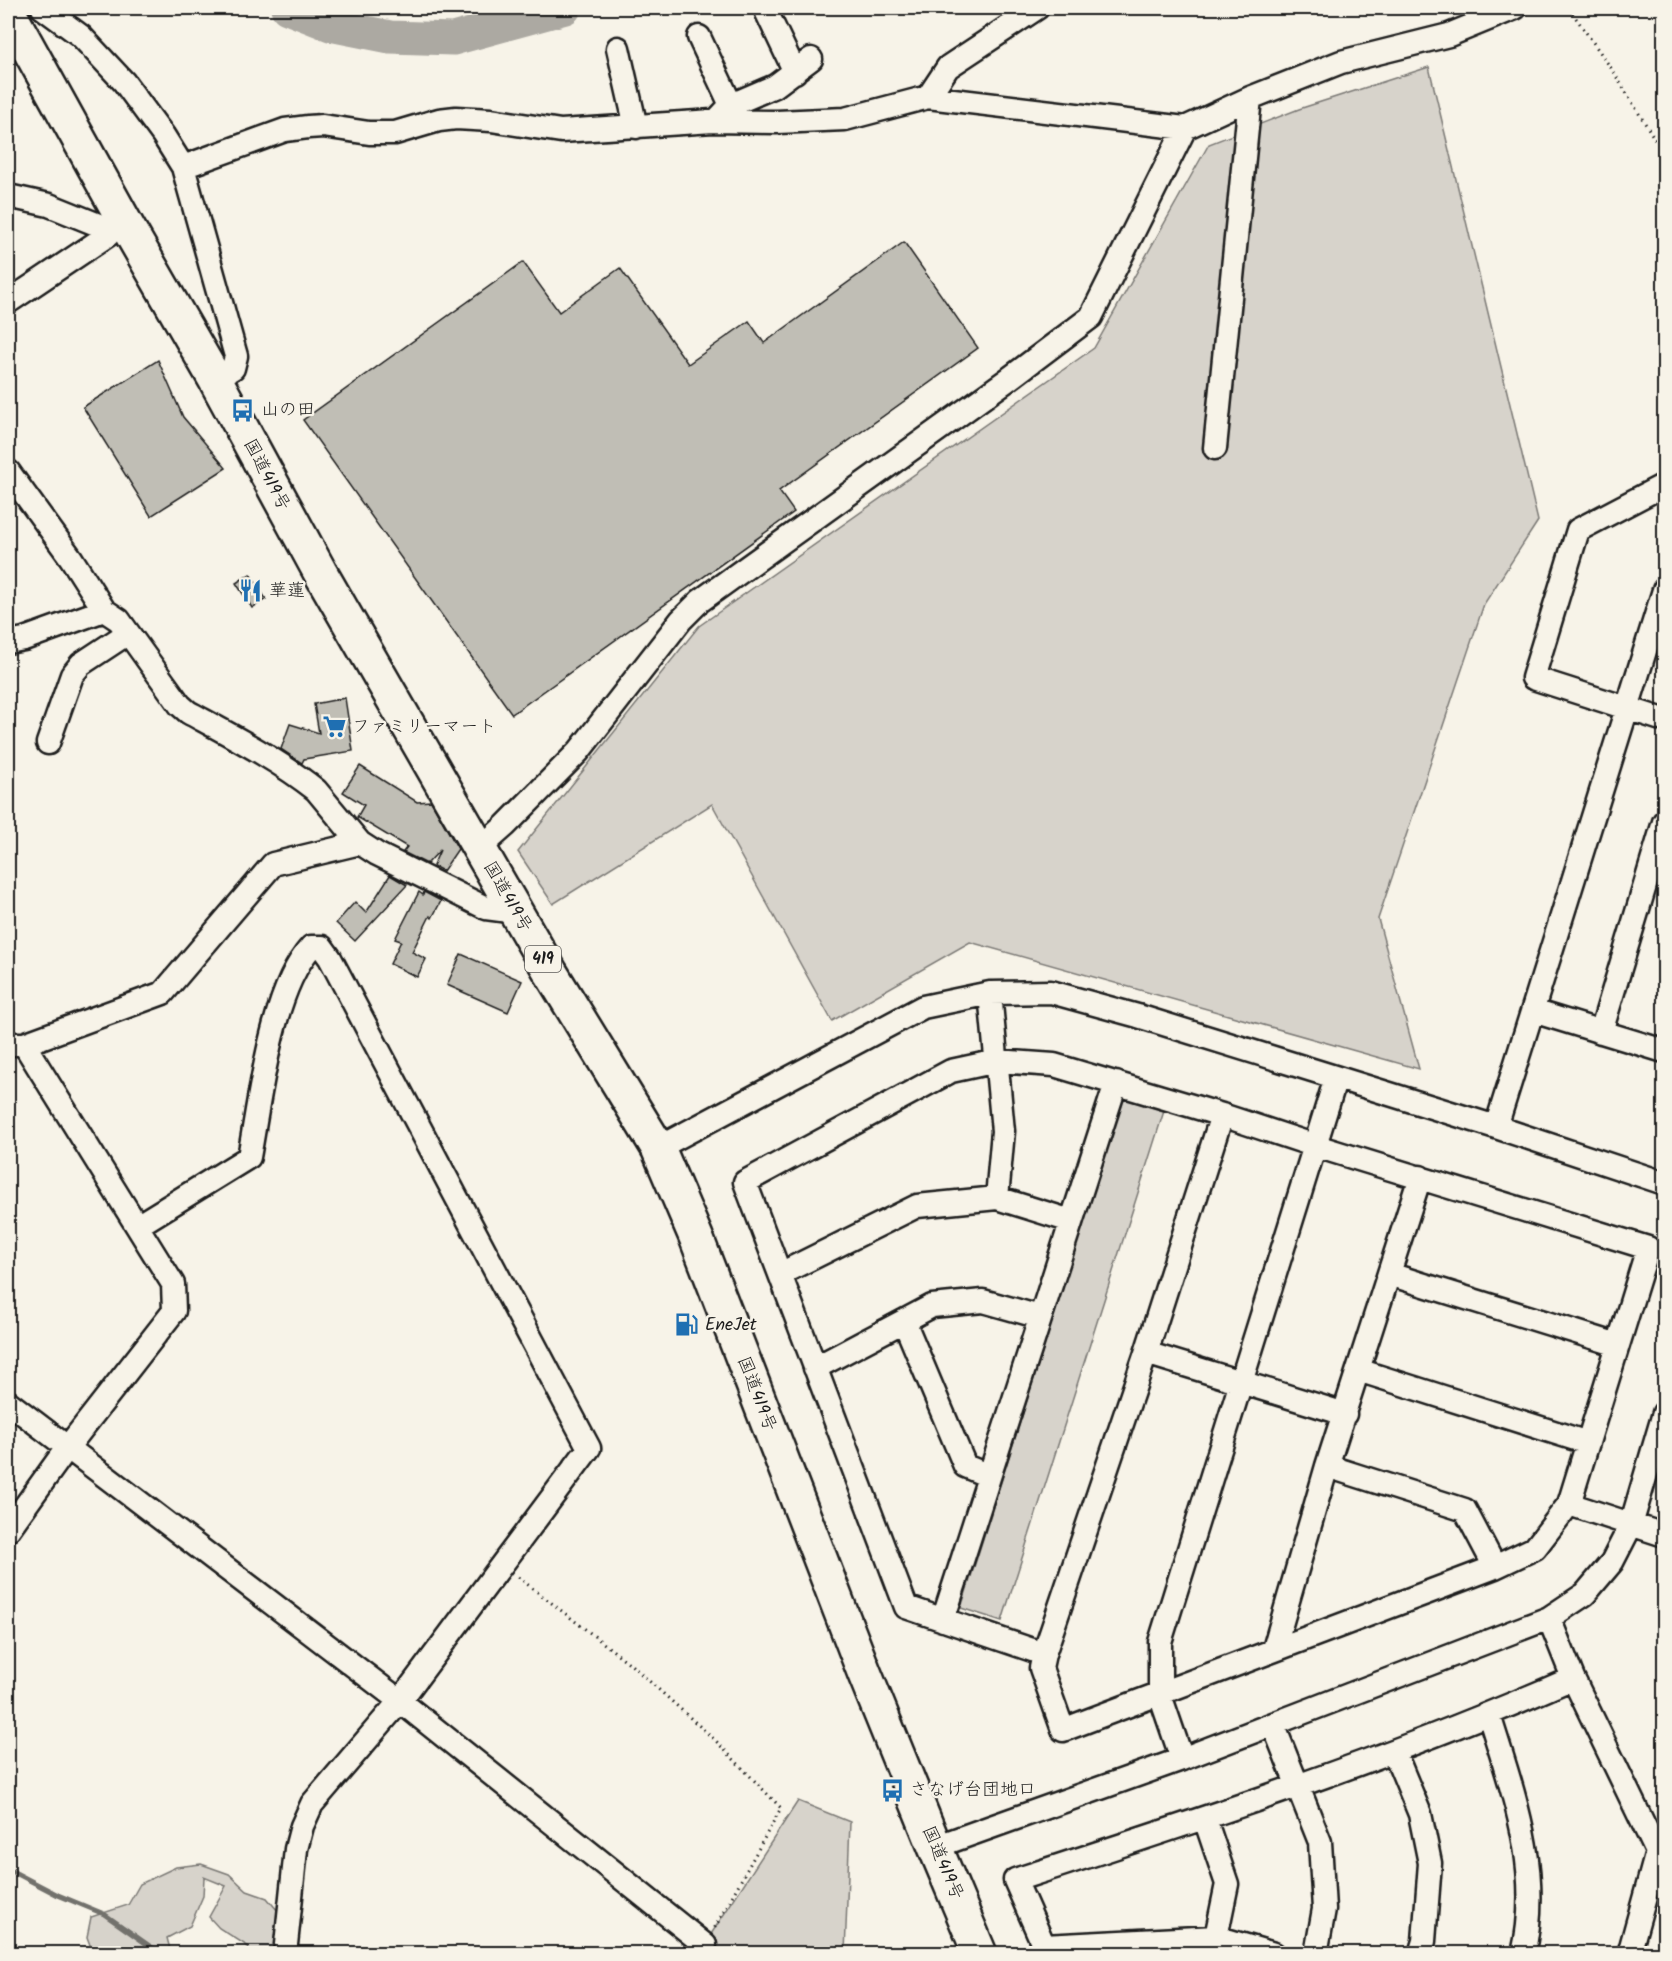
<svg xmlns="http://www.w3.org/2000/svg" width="1672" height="1961" font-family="Kalam,'Klee One',sans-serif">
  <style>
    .green { fill: #d7d3cb; stroke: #7a7874; stroke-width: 1.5 }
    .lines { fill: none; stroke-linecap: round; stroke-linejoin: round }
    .stream { stroke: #72716c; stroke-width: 5 }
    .river { stroke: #aca9a2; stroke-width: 33 }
    .building { fill: #c0beb5; stroke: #1c1c1c; stroke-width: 1.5 }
    .minor-casing { stroke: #1c1c1c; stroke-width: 27 }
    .trunk-casing { stroke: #1c1c1c; stroke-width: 38 }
    .path { stroke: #1c1c1c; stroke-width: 3; stroke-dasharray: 1.5 4.5; stroke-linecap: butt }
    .minor { stroke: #f7f3e8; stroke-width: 22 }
    .trunk { stroke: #f7f3e8; stroke-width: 33 }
    .labels { text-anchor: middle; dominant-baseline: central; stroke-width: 5; stroke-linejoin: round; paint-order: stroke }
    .shield { fill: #f7f3e8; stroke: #5e5c59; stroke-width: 1.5 }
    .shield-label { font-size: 16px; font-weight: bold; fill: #1c1c1c }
    .poi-label { font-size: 18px; fill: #1c1c1c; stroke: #f7f3e8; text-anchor: start }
    .street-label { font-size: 18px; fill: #1c1c1c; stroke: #f7f3e8 }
  </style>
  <rect width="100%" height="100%" fill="#f7f3e8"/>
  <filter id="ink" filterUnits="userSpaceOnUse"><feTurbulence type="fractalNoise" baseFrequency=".0167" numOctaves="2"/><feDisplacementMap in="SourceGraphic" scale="12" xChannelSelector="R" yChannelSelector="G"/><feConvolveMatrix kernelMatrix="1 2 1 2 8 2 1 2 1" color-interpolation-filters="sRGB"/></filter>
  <g filter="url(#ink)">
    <path class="green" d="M1429,67L1538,521L1484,604L1378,919L1419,1069L970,942L832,1021L712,804L553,904L518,852L699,626L1094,348L1209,144L1299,109Z
      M1123,1098L1164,1111L1002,1621L961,1608Z
      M798,1801L850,1822L845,1953L698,1954Z
      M201,1864L229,1874L247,1891L267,1898L283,1917L279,1953H246L249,1947L219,1928L209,1917L226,1886L204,1877L203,1896L190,1926L167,1938L171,1953H93L87,1937L91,1917L128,1905L140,1884L176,1867Z"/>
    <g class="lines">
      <path class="stream" d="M8,1869L58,1895L104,1914L161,1954"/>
      <path class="river" d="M287,8L330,25L390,37L453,39L565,8"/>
    </g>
    <path class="building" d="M904,242L978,348L779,491L794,512L512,714L303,420L523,262L559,312L620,268L688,364L749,321L764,343Z
      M158,360L183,417L226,468L151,516L83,407Z
      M250,574L266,599L252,608L236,583Z
      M345,698L353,751L304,759L302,763L281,749L290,724L319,733L314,704Z
      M360,766L417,802L431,801L458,849L443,871L433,866L440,850L427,864L403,852L407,847L357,817L364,805L343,792Z
      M390,875L407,885L355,941L336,923L355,902L366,913Z
      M419,892L423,895L424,892L441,901L432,918L430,916L412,952L426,959L417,977L390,964L401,941L395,939Z
      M461,954L522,981L508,1012L447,985Z"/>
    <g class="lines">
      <defs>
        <path id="minor" d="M43,8L81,36L124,82L163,135L183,167L236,356L233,368L215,379
          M767,13L795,72
          M699,37L731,105
          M618,48L636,127
          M928,97L948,67L1037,8
          M716,121L731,105L775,86L811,59
          M183,167L285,130L308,127L323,126L369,133H395L439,120L456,118L491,120L561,131L713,121L777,122L845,119L928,97L1185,128L1250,98L1341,62L1449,35L1515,8
          M8,196L49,205L111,230L125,227
          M8,302L108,235L111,230
          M1215,448L1250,98
          M8,471L71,558L104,610
          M1664,485L1578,530L1533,678L1664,720
          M8,642L24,639L104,610L119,620L180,705L188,712C232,736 277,759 316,790L360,843L377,854L486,908L516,912
          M48,743L72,675L81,664L128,633
          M479,849L505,826L579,751L681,620L700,601L1006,381L1091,317L1185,128
          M990,993L1003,1131L997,1198
          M1533,1011L1664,1051
          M1601,1032L1664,822
          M8,1044H24L163,993L273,864L360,843
          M1496,1127L1664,590
          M658,1148L923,1007L990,993L1051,992L1138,1016L1496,1127L1664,1183
          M137,1226L249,1157C260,1099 271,991 311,947H322L330,958L589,1448L400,1701L312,1804L302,1826L296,1849L285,1954
          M780,1274L917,1206L997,1198L1071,1221
          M1389,1274L1618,1345
          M904,1321L965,1466L989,1476
          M1146,1353L1345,1414
          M815,1368L932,1306L983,1301L1040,1317
          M1358,1370L1588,1443
          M8,1402L400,1701L705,1945
          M1327,1466L1465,1510L1495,1567
          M1569,1504L1664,1535
          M8,1530L67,1448L174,1311L173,1284L24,1044
          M1549,1618L1573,1678L1657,1852L1629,1954
          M943,1620L1116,1083
          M1274,1649L1327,1466L1420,1177
          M1044,1654L906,1607L745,1182L951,1071L997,1061L1054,1065L1222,1115L1316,1146L1648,1248L1569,1504L1535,1548L1495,1567L1063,1730L1041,1668L1044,1654L1146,1353L1222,1115
          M1489,1715C1513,1793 1543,1871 1523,1954
          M1273,1724L1320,1842L1324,1909L1316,1954
          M1394,1751L1420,1814L1430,1863L1424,1941L1420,1954
          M1182,1759L1160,1695V1642L1336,1078
          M1205,1819L1227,1884L1216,1937
          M935,1847L1182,1759L1549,1618L1585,1594L1612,1562L1631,1525L1664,1413
          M1274,1954L1216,1937L1044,1946L1015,1880C1203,1819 1392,1758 1573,1678"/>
        <path id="trunk" d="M8,11L127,226L215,379L320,572L551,973L658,1148L696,1237L864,1672L935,1847L980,1954"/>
      </defs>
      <use href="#minor" class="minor-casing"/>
      <use href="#trunk" class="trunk-casing"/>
      <path class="path" d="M1569,8L1611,68L1664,154
        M518,1577L629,1663L715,1740L781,1808L714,1929"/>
      <use href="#minor" class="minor"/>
      <use href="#trunk" class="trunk"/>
    </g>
  </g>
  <defs>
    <symbol id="bus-bare" viewBox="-9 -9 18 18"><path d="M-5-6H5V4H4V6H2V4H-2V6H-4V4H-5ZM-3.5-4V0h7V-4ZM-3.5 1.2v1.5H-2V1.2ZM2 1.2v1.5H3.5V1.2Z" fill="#1f6fb2" stroke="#f7f3e8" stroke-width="2.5" paint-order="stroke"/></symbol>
    <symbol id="restaurant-bare" viewBox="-9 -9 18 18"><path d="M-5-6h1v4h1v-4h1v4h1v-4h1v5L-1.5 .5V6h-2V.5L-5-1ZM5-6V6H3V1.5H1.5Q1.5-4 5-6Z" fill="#1f6fb2" stroke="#f7f3e8" stroke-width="2.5" paint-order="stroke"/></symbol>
    <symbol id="supermarket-bare" viewBox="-9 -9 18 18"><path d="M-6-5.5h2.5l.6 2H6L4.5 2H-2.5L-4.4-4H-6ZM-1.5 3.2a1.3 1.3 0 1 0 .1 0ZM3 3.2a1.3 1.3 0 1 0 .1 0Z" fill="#1f6fb2" stroke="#f7f3e8" stroke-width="2.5" paint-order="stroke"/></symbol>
    <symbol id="fuel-bare" viewBox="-9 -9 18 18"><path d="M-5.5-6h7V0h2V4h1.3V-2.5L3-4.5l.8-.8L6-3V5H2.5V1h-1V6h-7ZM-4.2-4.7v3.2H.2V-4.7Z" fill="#1f6fb2" stroke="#f7f3e8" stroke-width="2.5" paint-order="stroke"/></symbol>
  </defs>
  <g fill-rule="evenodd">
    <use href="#bus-bare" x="226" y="394" width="33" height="33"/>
    <use href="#restaurant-bare" x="234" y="574" width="33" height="33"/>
    <use href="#supermarket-bare" x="318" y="710" width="33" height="33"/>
    <use href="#fuel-bare" x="670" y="1308" width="33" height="33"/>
    <use href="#bus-bare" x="876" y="1774" width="33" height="33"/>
  </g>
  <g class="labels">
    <rect class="shield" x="525" y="946" width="36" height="26" rx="4.5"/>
    <g class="shield-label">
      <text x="543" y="959">419</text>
    </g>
    <g class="poi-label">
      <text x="261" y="410">山の田</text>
      <text x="269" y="591">華蓮</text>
      <text x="352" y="727">ファミリーマート</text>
      <text x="705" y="1325">EneJet</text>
      <text x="910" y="1790">さなげ台団地口</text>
    </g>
    <g class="street-label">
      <text transform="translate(266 475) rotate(62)">国道419号</text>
      <text transform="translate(507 897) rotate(60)">国道419号</text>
      <text transform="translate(756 1394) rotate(69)">国道419号</text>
      <text transform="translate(942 1863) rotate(67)">国道419号</text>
    </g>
  </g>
  <rect width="1672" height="1961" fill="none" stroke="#f7f3e8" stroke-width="30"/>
  <rect x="15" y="15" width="1642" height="1931" fill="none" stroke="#1c1c1c" stroke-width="2" filter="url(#ink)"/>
</svg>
